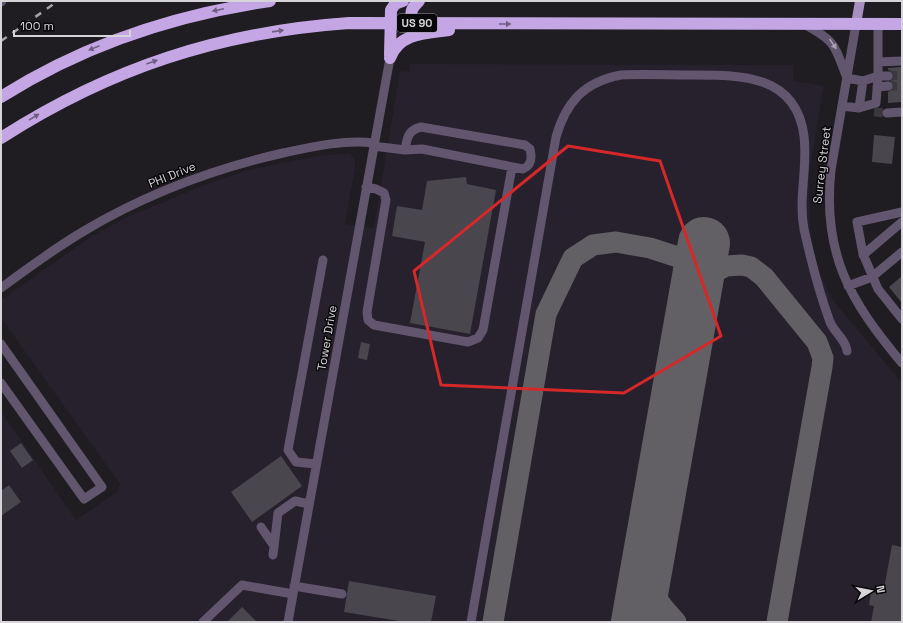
<svg xmlns="http://www.w3.org/2000/svg" width="903" height="623" font-family="'Space Grotesk',sans-serif">
  <style>
    .built { fill: #26212d }
    .lines { fill: none; stroke-linecap: round; stroke-linejoin: round }
    .taxiway { stroke: #626065; stroke-width: 21 }
    .runway { stroke: #626065; stroke-width: 52 }
    .building { fill: #49464d }
    .minor-tunnel { stroke: #3a383d; stroke-width: 9; stroke-dasharray: 9 4.5; stroke-linecap: butt }
    .minor { stroke: #62566f; stroke-width: 9 }
    .major { stroke: #a78fc2; stroke-width: 10 }
    .highway { stroke: #c3a6e3; stroke-width: 12 }
    .rail { stroke: #a5a3a8; stroke-width: 2.5; stroke-dasharray: 7 7; stroke-linecap: butt }
    .oneway { fill: #6f5e81 }
    .oneway2 { fill: #a8a2ae }
    .marked { fill: none; stroke: #d62828; stroke-width: 3; stroke-linejoin: round }
    .labels { text-anchor: middle; dominant-baseline: central; stroke-width: 3; stroke-linejoin: round; paint-order: stroke }
    .shield { fill: #080709; stroke: #98969a; stroke-width: 1 }
    .shield-label { font-size: 11px; font-weight: bold; fill: #d6d4d8 }
    .street-label { font-size: 12px; fill: #d6d4d8; stroke: #080709 }
  </style>
  <rect width="100%" height="100%" fill="#1f1c22"/>
  <path class="built" d="M410,64L793,65V81L824,86L809,173L810,230L818,269L832,299L902,383V622H1V411L76,520L117,492L120,484L1,318V300L92,236L127,217L207,184L245,171L281,163L325,155L350,153L355,160V168L345,224L374,228L400,71L410,72Z"/>
  <g class="lines">
    <path class="taxiway" d="M647,566C650,593 658,603 676,622
      M493,622L546,314L573,258L593,245L616,242L650,248L681,258L698,280L726,266L742,265L751,267L764,277L817,342L823,358L822,367L777,622"/>
    <path class="runway" d="M637,622L704,243"/>
  </g>
  <path class="building" d="M902,67V102L888,103V92L894,88L891,81L894,76L891,71L888,70V68Z
    M874,135L895,137L892,164L872,162Z
    M466,177L467,184L496,190L470,334L410,323L425,242L392,236L397,206L422,210L427,181Z
    M902,276V303L889,287Z
    M361,342L370,344L367,360L358,358Z
    M21,443L33,460L22,468L10,451Z
    M281,456L302,486L252,522L231,492Z
    M9,485L21,502L1,516V491Z
    M892,545L902,547V622H871L874,606L869,605L871,592L883,594Z
    M349,581L436,596L431,622H405L344,612Z
    M242,607L257,622H227Z"/>
  <g class="lines">
    <path class="minor-tunnel" d="M888,76L902,75
      M888,86H902
      M874,112L887,113"/>
    <path class="minor" d="M1,2L2,1
      M804,24C837,42 834,45 847,78L863,81L878,76H888
      M856,24L831,170C822,254 850,301 902,363
      M878,62L902,61
      M877,87L888,86
      M842,106L859,108L876,103L878,76V24
      M859,108L863,81
      M887,113L902,112
      M373,146L405,150L422,149L523,169C532,165 532,157 530,149L525,145L421,127C408,130 407,138 405,150
      M366,187L376,189L384,193L386,200L367,312L368,320L374,325L468,342L478,338L483,330L512,167
      M902,212L857,222L863,254L878,289L902,319
      M863,255L902,222
      M848,286L872,277L902,252
      M1,288C28,268 55,248 84,231C146,194 213,169 283,153C311,147 345,139 374,143
      M1,344L102,487L84,499L1,383
      M316,464L296,462L288,450L323,260
      M261,527L274,546
      M273,555L278,513L295,501L309,504
      M294,586L342,594
      M203,622L242,585L293,594
      M288,622L390,58
      M471,622L556,137C566,102 584,82 621,75C644,74 667,75 690,75C738,75 796,73 804,136C808,167 798,198 804,229C811,261 819,292 830,322C834,332 846,340 847,351"/>
    <path class="major" d="M856,24L860,1"/>
    <path class="highway" d="M419,1C413,7 409,11 413,20L420,24
      M390,55L391,10L395,4L403,1
      M390,58C399,33 426,33 449,30
      M1,97C83,45 174,15 270,1
      M1,138C110,68 220,32 349,23L902,24"/>
    <path class="rail" d="M1,41L58,1"/>
  </g>
  <defs><path id="oneway-solid" d="M-6-.8H1V-3.2L6.5 0L1 3.2V.8H-6Z"/></defs>
  <g class="oneway">
    <use href="#oneway-solid" transform="translate(218 10) rotate(168)"/>
    <use href="#oneway-solid" transform="translate(505 24)"/>
    <use href="#oneway-solid" transform="translate(278 31) rotate(-8)"/>
    <use href="#oneway-solid" transform="translate(94 48) rotate(158)"/>
    <use href="#oneway-solid" transform="translate(152 62) rotate(-20)"/>
    <use href="#oneway-solid" transform="translate(34 117) rotate(-31)"/>
  </g>
  <use class="oneway2" href="#oneway-solid" transform="translate(833 44) rotate(56)"/>
  <path class="marked" d="M568,146L660,161L721,336L624,393L441,385L414,271Z"/>
  <g class="labels">
    <rect class="shield" x="397" y="14" width="40" height="18" rx="3"/>
    <g class="shield-label">
      <text x="417" y="23">US 90</text>
    </g>
    <g class="street-label">
      <text transform="translate(822 165) rotate(-83)">Surrey Street</text>
      <text transform="translate(172 175) rotate(-22)">PHI Drive</text>
      <text transform="translate(327 338) rotate(-80)">Tower Drive</text>
    </g>
  </g>
  <rect width="903" height="623" fill="none" stroke="#d6d4d8" stroke-width="4"/>
  <g transform="translate(871 591) rotate(80)" stroke="#080709" stroke-width="3" paint-order="stroke">
  <path d="M0-3L7 15L0 10L-7 15Z" fill="#d6d4d8"/>
  <text y="-6" font-size="11" font-weight="bold" text-anchor="middle" fill="#d6d4d8">N</text>
  </g>
  <path d="M14 30v6h116v-6" fill="none" stroke="#d6d4d8" stroke-width="2"/>
  <text x="20" y="30" font-size="12" fill="#d6d4d8" stroke="#080709" stroke-width="3" paint-order="stroke">100 m</text>
</svg>
